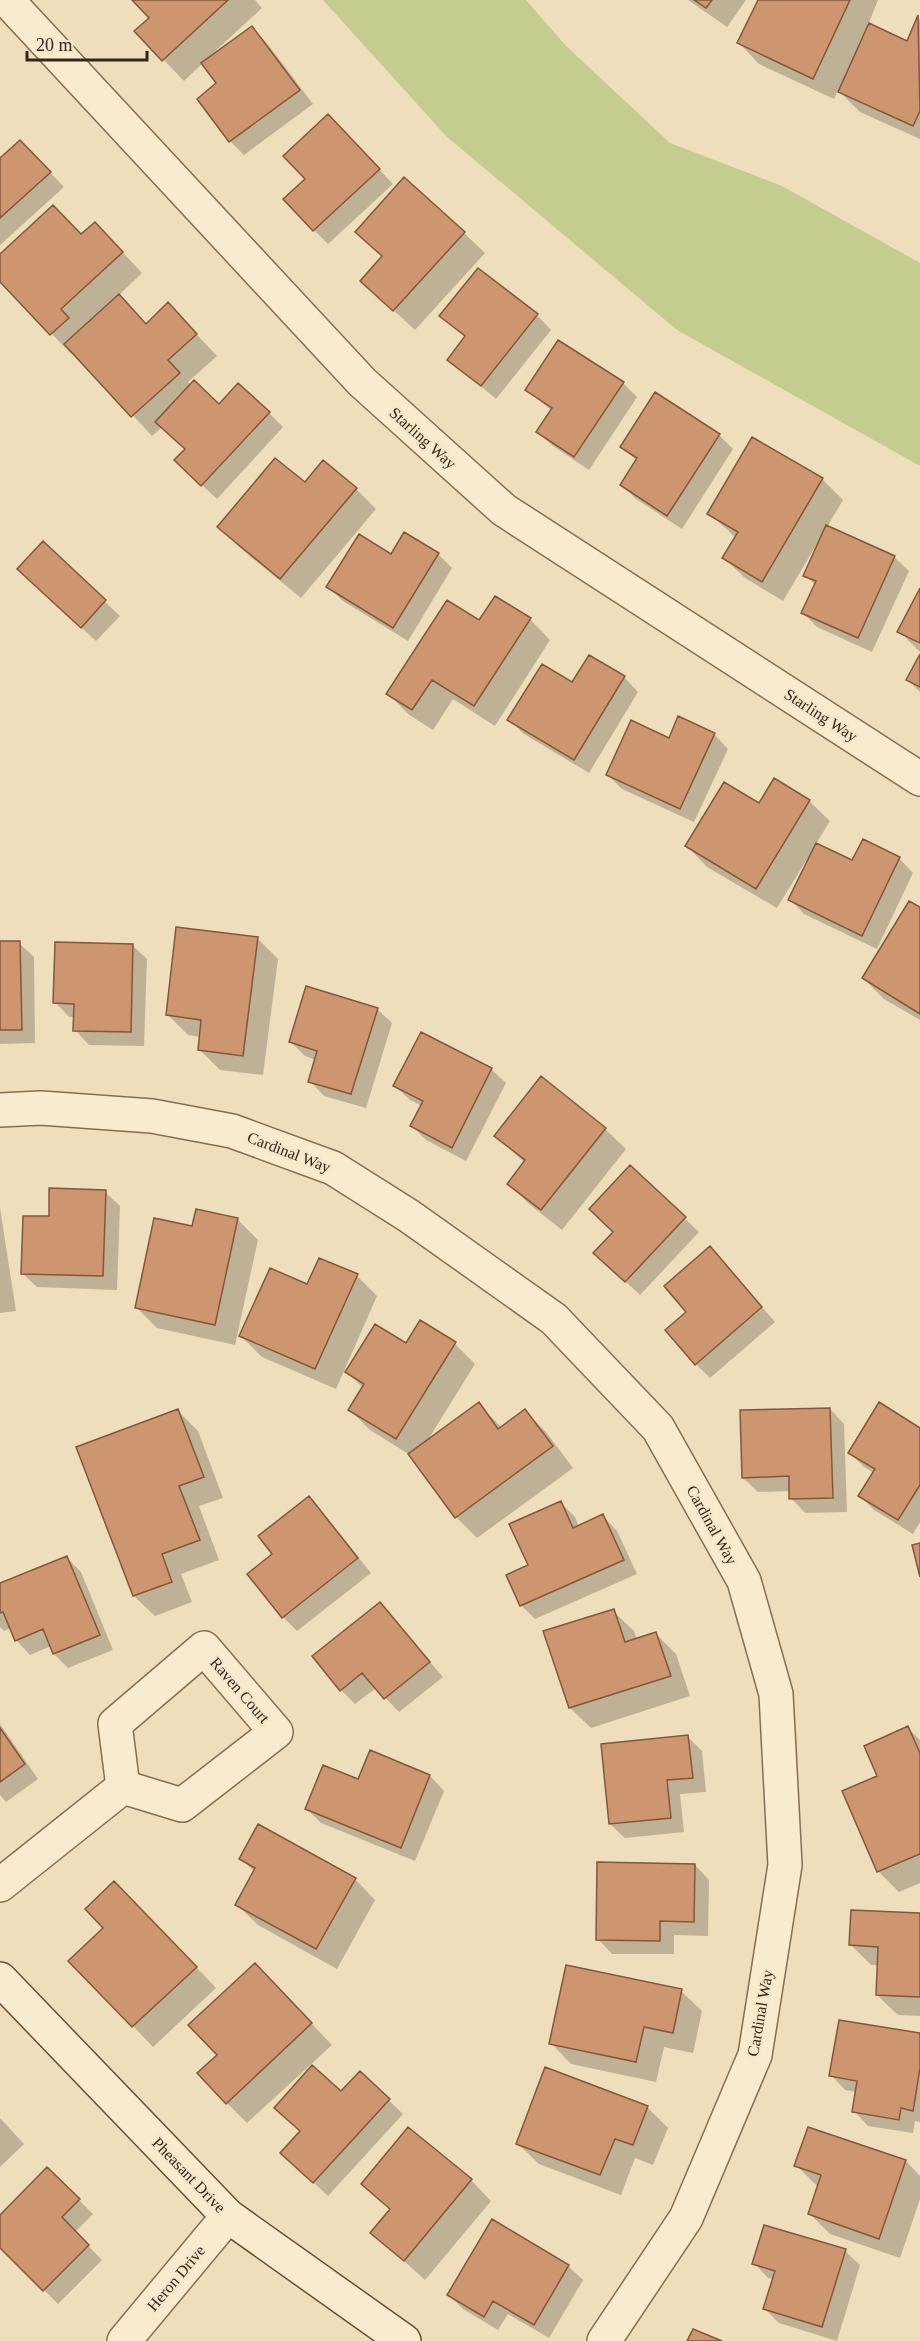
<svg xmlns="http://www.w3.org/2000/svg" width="920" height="2341" font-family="'Times New Roman',serif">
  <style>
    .green { fill: #c5cc8f }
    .shadow { fill: #0003 }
    .building { fill: #cd9570; stroke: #84573a; stroke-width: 1.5 }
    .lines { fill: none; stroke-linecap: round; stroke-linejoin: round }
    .street-casing { stroke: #856e55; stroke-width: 36 }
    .secondary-casing { stroke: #664f38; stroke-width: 36 }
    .street { stroke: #f9ecce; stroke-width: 33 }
    .secondary { stroke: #f9ecce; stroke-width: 33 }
    .labels { text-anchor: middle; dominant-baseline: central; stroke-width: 5; stroke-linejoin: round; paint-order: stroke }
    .street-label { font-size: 16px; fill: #34261a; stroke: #f5e8ca }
  </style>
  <rect width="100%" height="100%" fill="#eedebb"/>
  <path class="green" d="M323,0H526L566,46L670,143L782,186L920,263V466L677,330L446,136Z"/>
  <path class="shadow" d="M134,0H255L262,8L210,56L212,58L252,28L266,42L313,104L244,155L230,141L218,84L203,63L184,81L137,32L151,18Z
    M688,0H746L727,27Z
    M759,0H878L868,25L908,43L920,18V139L860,112L838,90L834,99L759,64L739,43Z
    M342,130L393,184L328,244L314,230L307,179Z
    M34,156L64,187L0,245V160Z
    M464,233L485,253L415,330L362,281Z
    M81,236L115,244L142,273L118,296L146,325L168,304L217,356L188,382L191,386L219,406L269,413L283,427L217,499L190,474L186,450L162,427L152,436L74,352L71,354L0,279V256Z
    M478,270L537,315L551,330L496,399L449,359L466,338L441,316Z
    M623,383L637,397L589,470L553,446L538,432L552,411L527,390Z
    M719,435L733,449L682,529L636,499L622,485L637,461L622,447Z
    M822,479L843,500L827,527L894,557L909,571L872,652L817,627L803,613L815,585L805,575L820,543L818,542L783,601L745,578L724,558L736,538L709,513Z
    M305,484L356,489L376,509L301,598L239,547L219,527Z
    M43,543L120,616L96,641L33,583Z
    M438,554L452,568L408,641L343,601L328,587L391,556Z
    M920,592V652L899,631Z
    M530,619L550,640L495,726L453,699L433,730L408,714L388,693L479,622Z
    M920,657V692L908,680Z
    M624,677L638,692L589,773L524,734L509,720L573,684Z
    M714,734L728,749L694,822L622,789L608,775L670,740Z
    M809,801L830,821L816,844L853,862L899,858L913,873L877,949L804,914L790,899L811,857L809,856L777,908L707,867L687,846L759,805Z
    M920,909V1020L884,999L863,978Z
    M257,938L278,959L263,1075L220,1070L199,1049L201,1037L188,1035L167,1014Z
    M0,943H19L34,957L35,1043L0,1044Z
    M132,945L147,959L144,1046L89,1045L75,1030V1017H69L55,1002Z
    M377,1009L392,1023L366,1108L324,1096L310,1081L316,1060L305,1056L291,1042Z
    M491,1069L506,1083L466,1161L426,1140L412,1126L422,1106L410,1100L395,1086Z
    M605,1129L626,1149L562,1230L529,1204L509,1184L525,1163L496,1136Z
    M630,1167L699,1232L640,1295L610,1267L615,1233Z
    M105,1192L120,1206L117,1290L37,1287L22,1273L50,1218Z
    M0,1208L16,1311L0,1313Z
    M237,1219L258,1240L235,1345L157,1328L137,1308L193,1228Z
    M724,1263L775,1322L710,1378L696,1364L688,1313Z
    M357,1276L377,1296L336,1389L262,1357L241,1336L308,1286Z
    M455,1344L475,1364L426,1443L479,1404L502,1428L525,1411L546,1432L573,1468L477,1538L456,1517L410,1455L370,1430L350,1410L363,1388L347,1372L406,1345Z
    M830,1409L844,1424L847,1512L805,1513L791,1498V1491L758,1492L743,1478Z
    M178,1411L198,1431L223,1498L199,1506L219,1560L181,1574L192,1602L155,1616L134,1596L78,1448Z
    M920,1429V1522L913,1534L874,1510L860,1496L874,1473L864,1467L850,1453Z
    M309,1498L323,1513L371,1573L297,1631L283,1617L274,1554Z
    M561,1503L575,1517L579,1527L603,1516L617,1531L637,1574L535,1619L521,1605L530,1566Z
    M67,1558L81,1572L113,1650L68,1668L54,1654L51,1646L30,1655L16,1640L11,1628L4,1631L0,1627V1585Z
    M380,1604L443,1677L399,1712L376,1688L355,1704L341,1690Z
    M613,1611L634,1631L637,1640L656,1634L676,1654L690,1696L591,1728L570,1708Z
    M0,1724L38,1779L6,1802L0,1795Z
    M908,1728L920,1740V1883L899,1892L879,1872L844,1792L879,1777Z
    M688,1737L702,1751L706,1792L680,1794L684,1832L625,1838L610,1824Z
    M371,1752L430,1776L444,1791L415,1861L321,1823L307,1809L359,1781Z
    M241,1859L355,1879L375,1900L337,1969L258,1925L237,1905L255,1872Z
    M695,1865L709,1880L708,1936L674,1935V1954H612L598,1939Z
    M135,1903L216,1988L153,2047L133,2026L105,1928Z
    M920,1914V2016L898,2015L877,1995L879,1965H871L851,1945Z
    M275,1985L332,2045L247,2123L227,2103L219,2055Z
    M681,1991L702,2011L693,2053L664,2047L656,2082L571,2064L551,2043Z
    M920,2035V2122L915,2121L913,2133L868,2126L854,2111L857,2092L845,2090L831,2075Z
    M360,2073L403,2114L328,2196L282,2153L301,2132L290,2122L341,2093Z
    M647,2107L668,2128L653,2165L635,2158L621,2195L539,2164L518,2144Z
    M0,2118L24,2144L0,2167Z
    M906,2161L920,2176V2199L900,2258L830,2234L809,2213L818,2187L796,2165Z
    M47,2169L93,2214L75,2232L102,2260L58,2304L0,2246V2217Z
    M471,2180L491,2201L425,2280L372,2232L391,2210L363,2184Z
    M845,2251L860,2265L837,2341L779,2323L765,2309L774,2279L768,2278L754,2263Z
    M568,2266L583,2280L549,2338L508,2314L498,2330L463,2309L449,2295Z"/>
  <path class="building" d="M132,0H228L162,61L134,31L149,18Z
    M694,0H712L706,8Z
    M758,0H850L813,79L737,43Z
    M918,15L920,111L913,126L838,92L869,23L907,41Z
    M252,26L300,90L229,142L197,99L216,83L201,63Z
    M328,114L380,169L313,231L283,199L305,179L283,156Z
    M20,140L51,172L0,218V158Z
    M404,177L465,232L393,311L360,281L382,256L355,232Z
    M53,205L81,234L95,222L123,252L61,309L69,318L50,335L0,282V254Z
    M478,268L538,314L481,386L447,360L465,336L439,316Z
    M119,294L146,324L168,302L197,334L168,360L180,373L131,417L64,344Z
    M558,340L624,382L574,457L536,432L552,408L525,390Z
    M194,380L219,404L238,383L270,412L201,486L174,460L185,449L155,422Z
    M655,392L720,434L667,516L620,485L637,458L620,447Z
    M752,437L823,478L762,582L722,558L738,532L707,514Z
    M275,458L305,482L323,460L357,488L280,579L217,527Z
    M826,525L895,556L858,638L801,613L816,581L803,576Z
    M404,532L439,553L393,628L326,587L359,534L391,554Z
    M43,541L106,600L81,628L17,569Z
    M920,588V643L897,632Z
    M495,596L531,618L474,706L432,680L412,710L386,694L447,600L479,620Z
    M920,654V687L906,680Z
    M589,655L625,676L574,760L507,720L542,664L572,682Z
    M678,716L715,733L680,809L606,775L631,720L669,738Z
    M774,778L810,800L756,889L685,846L724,782L759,803Z
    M863,839L900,857L862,936L788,900L816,843L852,860Z
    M909,901L920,907V1014L862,978Z
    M176,927L258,937L243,1056L198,1050L201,1020L166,1015Z
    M0,941H20L22,1030H0Z
    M55,942L133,944L131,1032L73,1031L74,1004L53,1003Z
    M306,986L378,1008L351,1094L308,1082L317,1051L289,1042Z
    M421,1032L492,1068L452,1148L410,1126L423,1101L393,1086Z
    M541,1076L606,1128L541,1210L507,1184L525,1160L494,1136Z
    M630,1165L686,1217L625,1282L593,1253L613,1232L589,1209Z
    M49,1188L106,1190L103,1276L21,1274L23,1216H49Z
    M196,1209L238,1218L215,1325L135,1308L154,1218L192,1226Z
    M710,1246L762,1307L695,1365L665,1330L686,1312L664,1286Z
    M319,1258L358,1274L315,1369L239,1336L270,1268L307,1284Z
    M420,1320L456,1342L396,1439L348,1410L364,1384L345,1372L375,1324L406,1343Z
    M479,1402L498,1429L525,1409L553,1446L455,1518L408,1454Z
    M879,1402L920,1428V1485L898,1520L858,1496L875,1469L848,1453Z
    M830,1408L833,1498L789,1499V1476L742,1478L740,1410Z
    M178,1409L204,1477L179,1486L200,1540L162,1554L172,1582L133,1596L76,1447Z
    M309,1496L358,1558L282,1618L247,1574L272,1554L258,1536Z
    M561,1501L573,1528L603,1514L624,1560L520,1606L506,1575L528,1565L509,1524Z
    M920,1543V1577L912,1545Z
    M67,1556L100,1635L53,1654L43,1629L15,1641L3,1612L0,1613V1583Z
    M380,1602L430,1662L384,1699L362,1673L340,1691L312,1656Z
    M614,1609L625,1642L656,1632L671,1676L569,1708L543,1631Z
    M908,1726L920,1753V1854L877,1872L842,1791L877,1776L864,1746Z
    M0,1728L25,1764L0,1782Z
    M688,1735L693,1778L667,1780L671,1818L609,1824L601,1744Z
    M370,1750L430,1775L401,1848L305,1809L323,1765L358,1779Z
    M258,1824L356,1878L316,1949L235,1905L255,1868L239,1859Z
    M597,1862L695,1864L694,1922L660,1921V1941L596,1940Z
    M114,1881L197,1967L132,2027L68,1961L103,1928L85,1909Z
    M851,1910L920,1913V1997L876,1995L878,1947L849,1945Z
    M255,1963L312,2023L226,2104L197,2073L217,2055L188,2025Z
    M566,1965L682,1989L673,2033L644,2027L636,2062L549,2044Z
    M839,2020L920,2033V2068L913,2111L901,2108L899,2120L852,2112L857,2081L829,2076Z
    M312,2065L341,2091L360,2071L390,2099L313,2183L280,2153L300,2131L274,2108Z
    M545,2067L648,2106L633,2145L615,2139L600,2175L516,2144Z
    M408,2127L472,2179L404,2261L370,2233L390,2209L361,2184Z
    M808,2127L906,2160L879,2239L808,2214L821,2175L794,2166Z
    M47,2167L80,2199L62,2217L89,2245L43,2291L0,2248V2215Z
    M492,2219L569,2265L534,2325L493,2301L484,2317L447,2295Z
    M764,2225L846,2249L822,2327L763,2309L775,2271L752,2264Z
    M693,2329L722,2341H687Z"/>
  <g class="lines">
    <defs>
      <path id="street" d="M7,0L362,382L504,510L920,779
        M0,1110L41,1108L152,1116L232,1131L333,1168L409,1216L554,1319L658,1428L744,1581L776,1694L785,1865L755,2055L686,2218L604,2341
        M204,1648L276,1732L182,1805L123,1787L115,1724Z
        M0,1885L123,1787
        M124,2341L228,2216"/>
      <path id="secondary" d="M0,1979L228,2216L404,2341"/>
    </defs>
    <use href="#street" class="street-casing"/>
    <use href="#secondary" class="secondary-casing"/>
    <use href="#street" class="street"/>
    <use href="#secondary" class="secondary"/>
  </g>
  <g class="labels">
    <g class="street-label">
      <text transform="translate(423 438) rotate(42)">Starling Way</text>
      <text transform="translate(821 715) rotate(33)">Starling Way</text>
      <text transform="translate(289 1152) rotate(21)">Cardinal Way</text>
      <text transform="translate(712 1525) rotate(61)">Cardinal Way</text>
      <text transform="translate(240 1690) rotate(49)">Raven Court</text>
      <text transform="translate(760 2013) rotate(-80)">Cardinal Way</text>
      <text transform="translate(189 2175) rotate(46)">Pheasant Drive</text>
      <text transform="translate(176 2278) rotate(-50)">Heron Drive</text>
    </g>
  </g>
  <path d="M27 51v9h120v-9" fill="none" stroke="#34261a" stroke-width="3"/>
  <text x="36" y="51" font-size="18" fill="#34261a" stroke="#f5e8ca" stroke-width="4.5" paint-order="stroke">20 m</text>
</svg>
